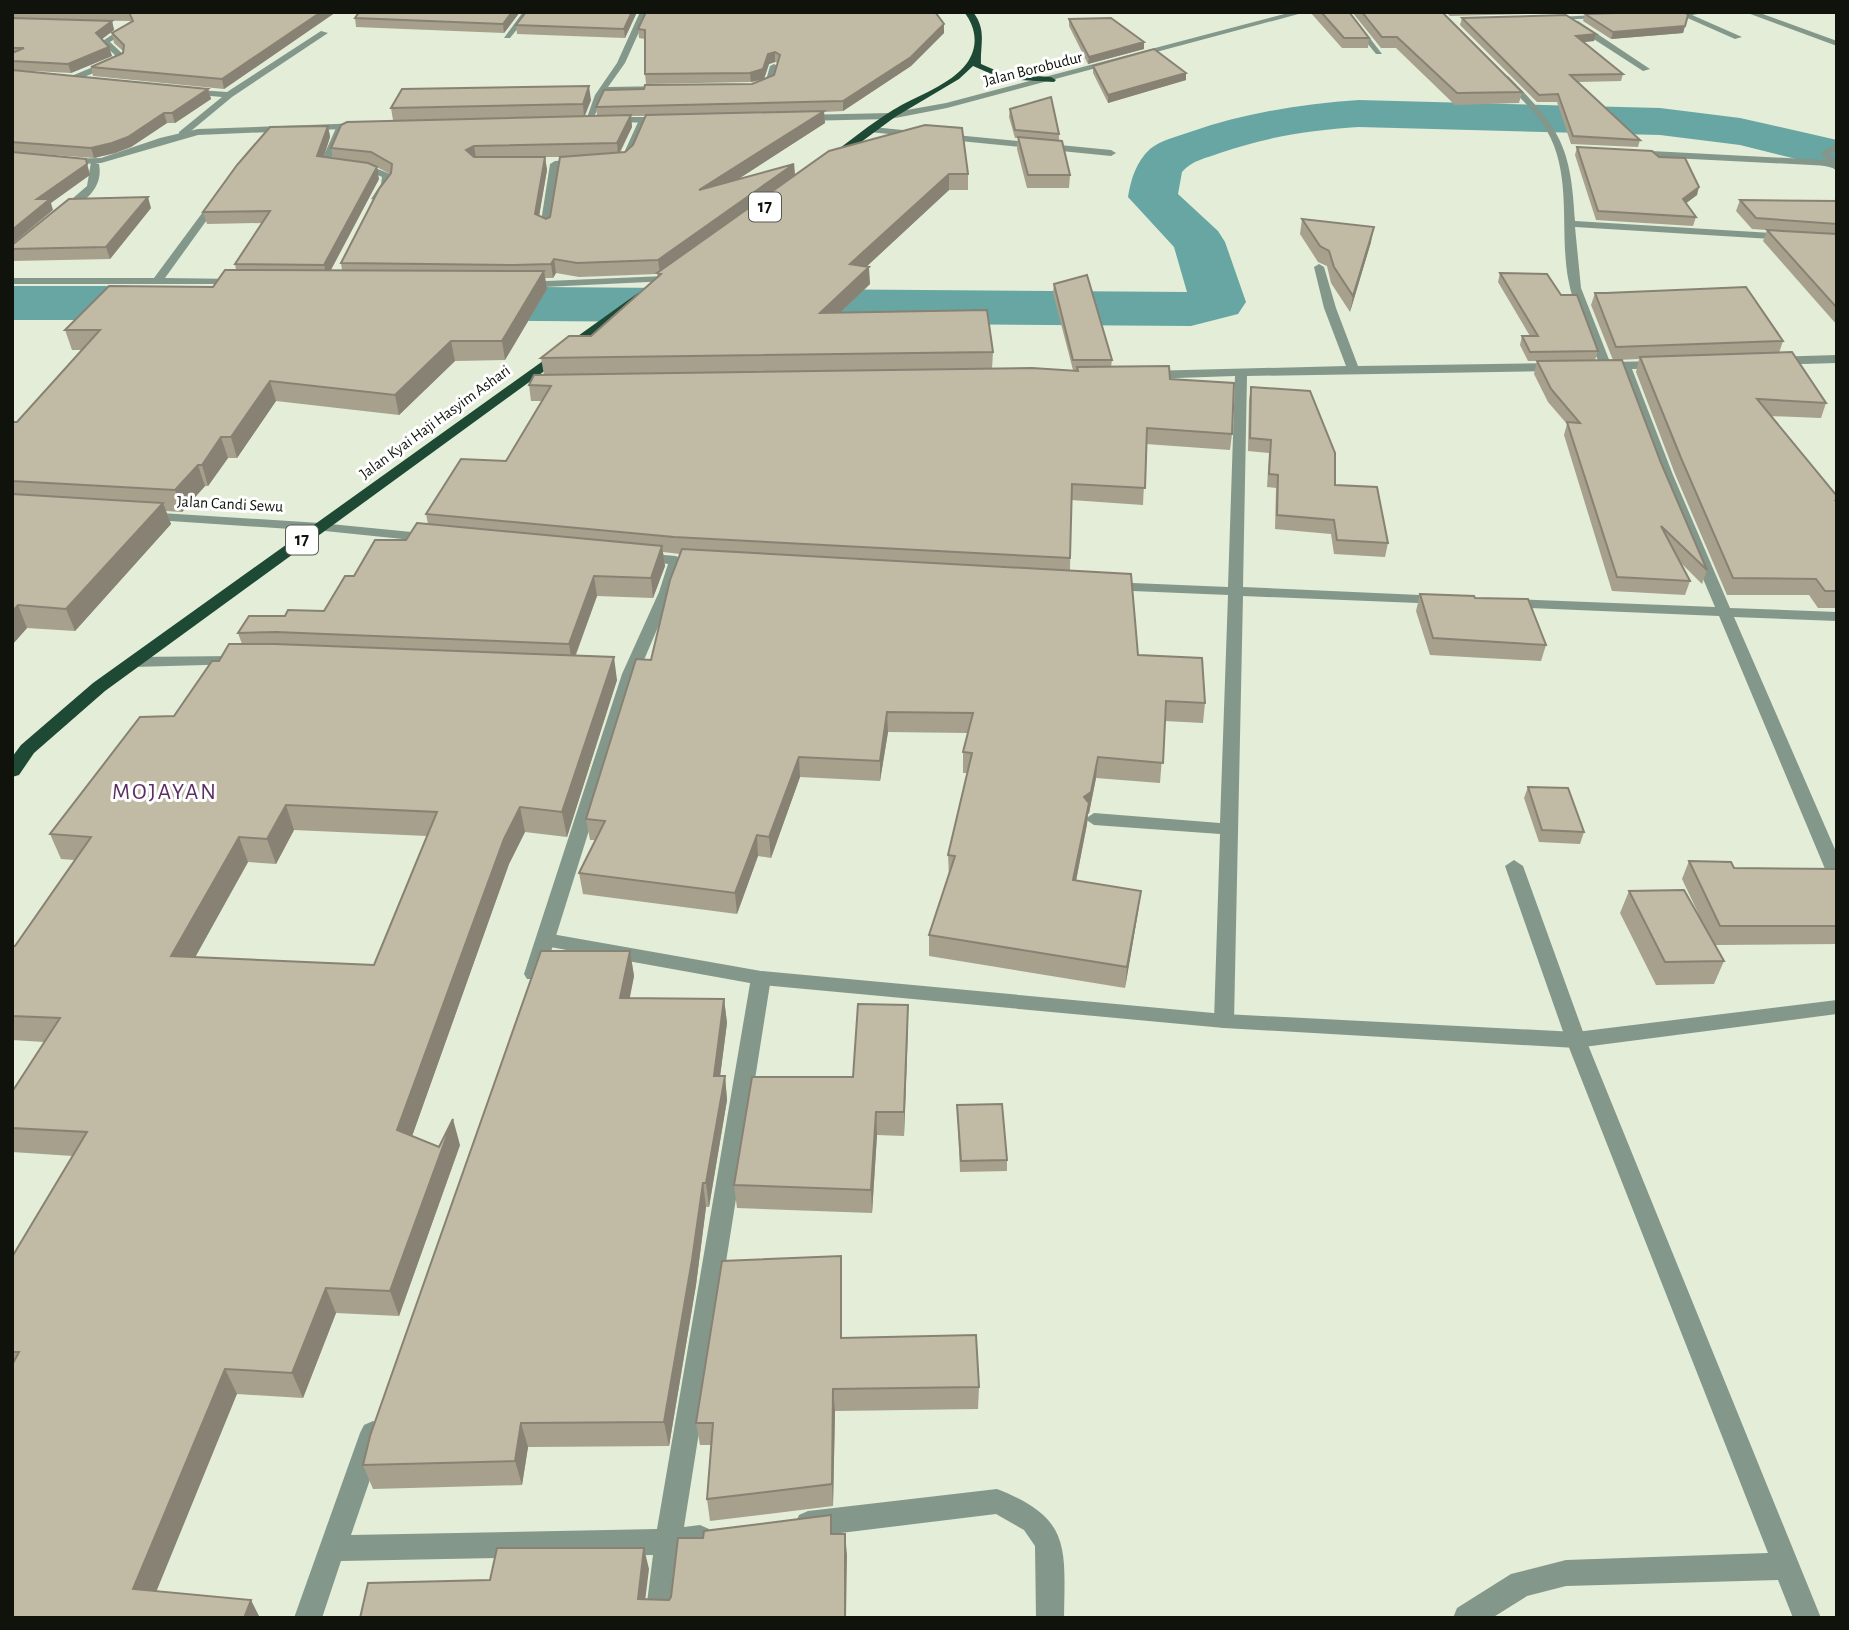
<svg xmlns="http://www.w3.org/2000/svg" width="1849" height="1630" font-family="'Alegreya Sans',sans-serif">
  <style>
    .lines { fill: none; stroke-linecap: round; stroke-linejoin: round }
    .river { fill: #68a6a3; fill-rule: evenodd }
    .minor { fill: #83988b; fill-rule: evenodd }
    .tertiary { fill: #83988b; fill-rule: evenodd }
    .trunk { fill: #1e4934; fill-rule: evenodd }
    .wall { fill: #a6a08d; fill-rule: evenodd }
    .shaded-wall { fill: #878273 }
    .building { fill: #c1baa4; stroke: #878273; stroke-width: 2; fill-rule: evenodd }
    .labels { text-anchor: middle; dominant-baseline: central; stroke-width: 6; stroke-linejoin: round; paint-order: stroke }
    .far-street-label { font-size: 16px; fill: #10130b; stroke: #fff }
    .shield { fill: #fff; stroke: #585a54; stroke-width: 2 }
    .shield-label { font-size: 18px; font-weight: bold; fill: #10130b }
    .quarter-label { font-size: 23px; letter-spacing: 2px; fill: #5b2f64; stroke: #fff }
  </style>
  <rect width="100%" height="100%" fill="#e3edd7"/>
  <g class="lines">
    <path class="river" d="M1359,100L1660,108L1740,118L1837,140V169L1740,145L1660,135L1359,127C1310,130 1266,137 1220,153C1207,158 1192,160 1182,172L1178,194L1218,231L1225,242L1246,302L1238,314L1191,326L415,320L395,315L387,303L395,291L415,286L1187,292L1174,247L1128,197C1131,179 1136,162 1150,149C1161,140 1176,137 1190,132C1245,113 1300,104 1359,100Z
      M12,286H217L237,291L245,303L237,315L217,320H12Z"/>
    <path class="minor" d="M523,12H531L510,38H504Z
      M640,12H648L625,63L608,87L666,86L670,89L666,92L605,93L592,121L585,123L595,95L617,63Z
      M1342,12H1350L1382,54H1376Z
      M1672,12H1710L1692,15L1742,37L1735,39L1683,16L1661,15Z
      M1745,12H1757L1837,41V46Z
      M1612,14L1609,18L1546,20L1542,18Z
      M1572,21H1578L1650,69L1643,71L1572,25Z
      M127,25L134,27L110,42L125,56V60L84,77L93,78V82L69,81V77L117,57L101,42Z
      M321,31L328,33L232,97L185,136H179V132L222,97L188,94L185,89L227,92Z
      M774,64L778,66L773,84L751,89V85L766,80L770,66Z
      M1502,76H1508C1560,129 1571,145 1575,221L1837,237V243L1575,227L1581,288L1610,362L1662,361L1668,365L1662,369H1632L1673,475L1730,608L1837,612V621L1734,617L1837,854V882L1828,876L1719,616L1508,607L1501,603L1508,599L1715,607L1659,475L1620,369L1602,370L1596,366L1599,363C1588,335 1573,308 1568,278C1559,227 1574,169 1542,123C1531,107 1516,94 1502,80Z
      M643,117L647,120C640,138 635,165 613,164V160L623,155L639,120Z
      M340,125L344,128L330,163L373,167L390,174L391,184L379,201L371,199L381,184L382,177C363,166 338,176 320,164L336,128Z
      M872,127L1111,150L1116,153L1111,156L869,132V128Z
      M1837,143V150L1830,154L1837,162V171L1830,166L1632,156L1627,153L1632,150L1826,160L1820,153Z
      M555,161L581,160L586,163L581,166L559,167L550,228L545,231L540,228L550,164Z
      M91,162L99,164C104,190 82,202 65,216H57V212L87,186Z
      M217,196L222,199L165,278L240,279L245,282L244,284H12V278H154L214,197Z
      M1319,264L1324,267L1336,308L1358,366L1557,363L1563,367L1557,371L1247,376L1243,587L1442,596L1449,600L1442,604L1243,596L1234,1021L1231,1026L1224,1028L1217,1026L1214,1021L1220,834L1094,825L1085,819L1094,813L1220,823L1228,595L1109,590L1102,586L1109,582L1228,587L1235,376L1147,379L1141,375L1147,371L1346,366L1324,308L1314,267Z
      M665,276L670,279L669,281L523,288L518,285L523,282Z
      M1837,355V363L1774,365L1768,361L1774,357Z
      M320,523L432,534L439,538L432,542L315,530L313,527Z
      M641,553L676,556L683,560L673,592L638,674L544,974L541,979H527L524,974L622,674L659,592L668,564L636,560V554Z
      M235,656L241,658L243,661L241,664L133,667L125,662L133,657Z
      M1514,860L1523,866L1586,1040L1821,1618H1793L1778,1580L1566,1586L1527,1596L1492,1618H1453L1457,1608L1511,1574L1566,1560L1768,1553L1566,1040L1505,866Z
      M761,971L768,973L771,978L684,1527L700,1525L709,1529L713,1538L709,1547L680,1553L673,1618H645L653,1555L341,1561L322,1618H294L360,1433L364,1425L373,1421L382,1425L386,1433L351,1535L657,1529L751,978L754,973Z
      M997,1489C1071,1518 1065,1546 1064,1618H1036L1035,1546L1024,1530L996,1514L808,1537L799,1533L795,1524L799,1515L808,1511Z"/>
    <path class="tertiary" d="M1292,12H1306L947,108L890,119L801,121L797,118L801,115L890,113L946,103Z
      M608,117H668L672,120L668,123L605,122L604,120Z
      M363,123L366,124V128L198,135L101,163L64,165L59,162L64,159L101,158L160,138L198,129Z
      M145,512L320,523L327,527L320,531L140,519V513Z
      M546,933L761,971L1224,1014L1576,1032L1837,1000V1014L1576,1048L1224,1028L761,985L539,945L536,940L539,935Z"/>
    <path class="trunk" d="M964,12H973C987,30 980,44 981,64L1004,74L1051,77L1056,80L1054,82L1003,79L973,66L959,79L895,117L834,162H826V158C849,142 870,124 893,110C916,96 951,85 967,63C979,46 976,27 964,12Z
      M638,293L644,297L642,300L105,691L34,753L19,775L12,777V757L21,745L93,683Z"/>
  </g>
  <path class="wall" d="M12,12H336L224,89L93,76L91,67L123,53V51L114,43L112,33L131,21L64,20L112,21L114,30L102,39L109,47L112,56L71,73L13,70L208,89L211,99L175,123H167L131,147L115,153L94,158L12,152Z
    M359,12H520L504,33L356,27L355,18Z
    M526,12H637L625,38L517,34L516,25Z
    M1310,12H1349L1369,38L1368,48H1342Z
    M1352,12H1442L1522,92L1519,103L1455,105L1396,48H1381Z
    M1446,12H1603L1450,16Z
    M1585,14L1688,15L1683,33L1611,39L1583,21Z
    M1462,18L1596,34L1594,41L1583,42L1623,74L1621,81L1578,82L1640,140L1638,147L1571,144L1557,102H1537L1460,25Z
    M1069,19L1144,42V49L1088,64L1069,26Z
    M638,29L944,33L911,66L843,111L824,112L825,123L736,180L794,164L795,176L968,174V190H949L867,266L870,284L841,312L993,352L992,369L1077,371V370H1073L1053,293L1054,284L1112,360L1111,367L1170,379L1232,434L1230,450L1146,444L1143,505L1071,500L1070,570L1138,655L1205,703L1203,723L1165,721L1160,783L1096,778L1089,813L1088,814L1087,824L1076,881L1141,891L1138,912L1125,988L929,956V935L949,876L948,855L968,773H963V752L968,733L888,732L880,781L800,777L771,858L758,856L737,914L583,894L579,873L595,840H590L586,819L651,660L680,554L663,552L665,566L653,598L597,596L576,655L617,680L567,837L525,832L509,864L412,1136L439,1147L460,1145L399,1316L336,1313L303,1398L237,1394L12,1618V1257L73,1156L12,1152V1092L44,1042L12,1040V946H15L75,860L61,859L50,834L174,716L219,661L242,644L238,633L285,616L324,611L354,576L428,524L426,514L506,461L542,401H531L529,385L544,375L541,358L591,336L658,277L657,274L579,277L556,273L553,278H545L547,289L505,360L455,361L399,415L276,401L237,458H228L208,486H205L182,512L166,511L171,524L75,631L27,628L12,645V422H17L83,350H72L65,330L213,287L236,270L235,264L262,223L207,224L203,212L328,126L330,137L324,157L333,158L331,148L393,120L391,108L591,100L585,116H597L596,107L644,89L752,84L774,75L778,63L775,62L769,64L764,79L751,82L646,84L645,74V39L639,38ZM631,116H645L633,145L625,152L620,153L632,127ZM545,157H562L550,217L546,219L539,216L547,170ZM371,164L390,174L341,263L342,270H331L379,179ZM294,830L427,836L374,965L195,957L248,862L276,864Z
    M1093,66L1186,80L1108,103L1093,73Z
    M1010,109L1059,134V141L1070,175L1069,188H1027L1017,149L1018,138H1015L1009,117Z
    M1577,147L1697,195L1686,203L1696,217L1693,226L1596,220L1575,155Z
    M1740,200L1837,201V325L1763,241L1767,230L1752,229L1736,211Z
    M151,208L110,259L12,261V245Z
    M1302,219L1371,242L1350,312L1331,283L1327,266L1318,262L1300,234Z
    M1500,273L1598,351L1595,360L1528,361L1520,345L1522,336H1530L1498,282Z
    M1595,293L1783,341L1779,353L1826,403L1821,418L1770,416L1837,496V608H1818L1809,595H1727L1675,474L1636,372L1639,359L1617,360L1707,570L1702,584L1680,562L1690,581L1685,595L1612,591L1564,435L1567,424L1548,402L1534,374L1537,361L1613,360L1591,305Z
    M1251,387L1335,485L1388,543L1385,557L1334,554L1331,534L1275,529L1276,488L1267,487L1269,453L1248,451L1249,400Z
    M1420,594L1475,598L1546,645L1541,661L1430,655L1416,611Z
    M1528,787L1584,832L1580,844L1539,842L1524,798Z
    M1689,861L1734,868L1837,869V944L1715,945L1724,961L1714,984L1656,985L1620,913L1629,891L1699,915L1682,879Z
    M630,951L634,976L629,998L724,999L727,1023L720,1076H725L727,1100L709,1207H706L696,1285L669,1446L528,1447L522,1485L373,1489L363,1465Z
    M908,1005L904,1136L877,1135L872,1213L737,1208L734,1185L853,1077Z
    M957,1105L1007,1160V1171L960,1172Z
    M841,1256L842,1279V1338L979,1387L978,1409L835,1411L833,1506L710,1521L707,1499L711,1445H700L696,1423Z"/>
  <path class="shaded-wall" d="M321,12H336L224,89L222,79Z
    M512,12H520L504,33L503,24Z
    M632,12H637L625,38L624,29Z
    M112,21L114,30L98,42L96,33Z
    M944,24V33L911,66L843,111V101Z
    M1685,26L1683,33L1611,39L1613,32Z
    M1596,34L1594,41L1574,43L1576,36Z
    M1144,42V49L1088,64L1089,57Z
    M109,47L112,56L71,73L68,64Z
    M775,52V62L769,64L764,79L751,82L750,73L768,54Z
    M1186,73V80L1108,103V95Z
    M589,86L591,100L584,117L583,104Z
    M208,89L211,99L175,123L172,113Z
    M824,111L825,123L700,204L699,190Z
    M164,113L167,123L131,147L115,153L94,158L91,148Z
    M631,115L632,127L618,155L617,143Z
    M328,126L330,137L320,167L317,156Z
    M474,146L476,158L466,150Z
    M545,157L547,170L537,228L535,214Z
    M86,159L90,175L51,203L53,210L12,244V230L37,199Z
    M794,164L795,177L660,274L658,260Z
    M377,167L379,179L327,277L324,265Z
    M949,174V190L851,281L850,264Z
    M1699,187L1697,195L1681,207L1683,199Z
    M148,197L151,208L110,259L106,247Z
    M1374,227L1371,242L1350,312L1353,296Z
    M554,259L556,273L553,278L551,264Z
    M869,267L870,284L821,331L820,313Z
    M544,271L547,289L505,360L502,341Z
    M451,341L455,361L399,415L395,395Z
    M270,381L276,401L237,458L231,437Z
    M221,437L228,458L208,486L202,465Z
    M198,465L205,486L182,512L175,490Z
    M163,503L171,524L75,631L66,609Z
    M662,546L665,566L653,598L651,578Z
    M594,576L597,596L572,664L569,644Z
    M18,605L27,628L12,645V612Z
    M614,657L617,680L567,837L562,812Z
    M887,712L888,732L880,781V761Z
    M799,757L800,777L771,858L769,837Z
    M1098,757L1096,778L1089,813L1088,814L1087,824L1072,901L1073,880L1084,797Z
    M286,805L294,830L276,864L267,839Z
    M520,807L525,832L509,864L405,1156L397,1130L504,839Z
    M757,835L758,856L737,914L735,893Z
    M239,837L248,862L182,981L171,956Z
    M1141,891L1138,912L1125,988L1127,967Z
    M630,951L634,976L625,1023L620,998Z
    M724,999L727,1023L717,1100L714,1076Z
    M908,1005V1028L904,1136V1112Z
    M725,1076L727,1100L709,1207L706,1183Z
    M876,1112L877,1135L872,1213L871,1190Z
    M453,1119L460,1145L399,1316L390,1291Z
    M703,1183L706,1207L696,1285L669,1446L664,1422Z
    M841,1256L842,1279V1361L841,1338Z
    M326,1288L336,1313L303,1398L292,1373Z
    M225,1369L237,1394L148,1612L133,1589Z
    M833,1389L835,1411L833,1506L832,1484Z
    M521,1423L528,1447L522,1485L515,1461Z
    M845,1534L847,1555L846,1618H845Z
    M644,1548L649,1569L643,1618L638,1599Z
    M251,1600L260,1618H244Z"/>
  <path class="building" d="M121,12H321L222,79L91,67L123,53L124,45L112,33L133,21L129,12Z
    M359,12H512L503,24L355,18Z
    M526,12H632L624,29L516,25Z
    M646,12H935L944,24L911,57L843,101L596,107L604,90L644,89L645,85L752,84L774,75L780,55L775,52L768,54L763,69L750,73L645,74V30L638,29Z
    M1321,12H1349L1369,38H1344Z
    M1362,12H1442L1522,92L1457,93L1397,37H1382Z
    M1646,12H1685L1688,15L1685,26L1613,32L1585,14Z
    M1566,15L1596,34L1576,36L1623,74L1570,75L1640,140L1573,136L1558,94L1539,95L1462,18Z
    M12,18L112,21L96,33L109,47L68,64L12,61V53L24,48H12Z
    M1111,18L1144,42L1089,57L1069,19Z
    M1154,49L1186,73L1108,95L1093,66Z
    M12,70L208,89L172,113H164L128,137L112,143L91,148L12,142Z
    M589,86L583,104L391,108L402,89Z
    M1051,97L1059,134L1015,130L1010,109Z
    M824,111L699,190L794,164L658,260L577,263L554,259L551,264L515,265L341,263L379,189L391,173L392,164L371,152L331,148L341,125L347,122L631,115L617,143L474,146L466,150L474,157H545L535,214L546,219L550,217L560,157L625,152L633,145L646,115Z
    M925,125L962,128L968,174H949L850,264L869,267L820,313L987,310L993,352L541,358L569,336H591L661,274L657,273L829,151Z
    M328,126L317,156L368,163L377,167L324,265L235,264L270,211L203,212L237,165L270,127Z
    M1018,137L1062,141L1070,175H1028Z
    M1577,147L1652,151L1659,157L1685,158L1699,187L1683,199L1696,217L1598,211Z
    M12,152L86,159L87,164L37,199H50L12,230Z
    M148,197L106,247L12,249V245L69,199Z
    M1740,200L1837,201V224L1756,218Z
    M1302,219L1374,227L1353,296L1334,267L1329,251L1320,246Z
    M1767,230L1837,234V308Z
    M225,270L544,271L502,341H451L395,395L270,381L231,437H221L202,465H198L175,490L12,481V422H17L100,330H65L109,286L213,287Z
    M1500,273L1547,274L1561,295H1577L1598,351L1530,352L1522,336H1538Z
    M1087,275L1112,360H1073L1054,284Z
    M1746,287L1783,341L1616,347L1595,293H1606Z
    M1792,352L1826,403L1757,399L1837,496V501H1836L1837,502V591H1825L1816,579L1733,578L1681,458L1640,357Z
    M1622,360L1661,463L1707,570L1661,526L1690,581L1617,577L1567,422L1580,423L1551,389L1537,361Z
    M1169,366L1170,379L1234,383L1232,434L1147,428L1145,488L1072,484L1070,558L674,537L426,514L461,459L506,461L551,386L529,385L534,375L1032,368L1078,371L1077,367Z
    M1251,387L1310,391L1335,453V485L1377,487L1388,543L1337,540L1334,520L1277,515L1278,475L1269,474L1271,440L1250,438Z
    M12,494L163,503L66,609L18,605L12,612Z
    M417,523L662,546L651,578L594,576L569,644L276,632L238,633L249,616H285L288,610L324,611L345,576H354L375,540H406Z
    M682,549L1131,574L1138,655L1202,658L1205,703L1166,701L1163,763L1098,757L1091,792L1084,797L1089,803L1073,880L1141,891L1127,967L929,935L955,856L948,855L972,753L963,752L973,713L887,712L880,761L799,757L769,837L757,835L735,893L579,873L605,821L586,819L636,659L651,660L670,580Z
    M1420,594L1474,596L1475,598L1528,599L1546,645L1433,638Z
    M229,644H275L614,657L562,812L520,807L504,839L397,1130L439,1147L453,1119L390,1291L326,1288L292,1373L225,1369L133,1589L251,1600L244,1618H12V1365L19,1352H12V1257L87,1132L12,1128V1092L60,1018L12,1016V946H15L91,837L50,834L140,717L174,716L212,661H219ZM286,805L437,812L374,965L171,956L239,837L267,839Z
    M1528,787L1568,788L1584,832L1542,830Z
    M1689,861L1731,862L1734,868L1837,869V926H1720Z
    M1684,890L1724,961L1665,962L1629,891Z
    M541,951H630L620,998L724,999L714,1076H725L706,1183H703L692,1260L664,1422L521,1423L515,1461L363,1465L370,1436Z
    M858,1004L908,1005L904,1112H876L871,1190L734,1185L752,1077H853Z
    M1002,1104L1007,1160L961,1161L957,1105Z
    M841,1256V1338L976,1335L979,1387L833,1389L832,1484L707,1499L713,1423H696L722,1261Z
    M831,1515V1534H845V1618H360L368,1583L490,1580L497,1548H644L638,1599L669,1600L671,1597L678,1538H703L704,1531Z"/>
  <g class="labels">
    <g class="far-street-label">
      <text transform="translate(1033 69) rotate(-14)">Jalan Borobudur</text>
      <text transform="translate(435 422) rotate(-36)">Jalan Kyai Haji Hasyim Ashari</text>
      <text transform="translate(230 504) rotate(3)">Jalan Candi Sewu</text>
    </g>
    <g class="shield">
      <rect x="749" y="192.5" width="32" height="29" rx="5"/>
      <rect x="286" y="525.5" width="32" height="29" rx="5"/>
    </g>
    <g class="shield-label">
      <text x="765" y="207">17</text>
      <text x="302" y="540">17</text>
    </g>
    <g class="quarter-label">
      <text x="165" y="792">MOJAYAN</text>
    </g>
  </g>
  <rect width="1849" height="1630" fill="none" stroke="#10130b" stroke-width="28"/>
</svg>
